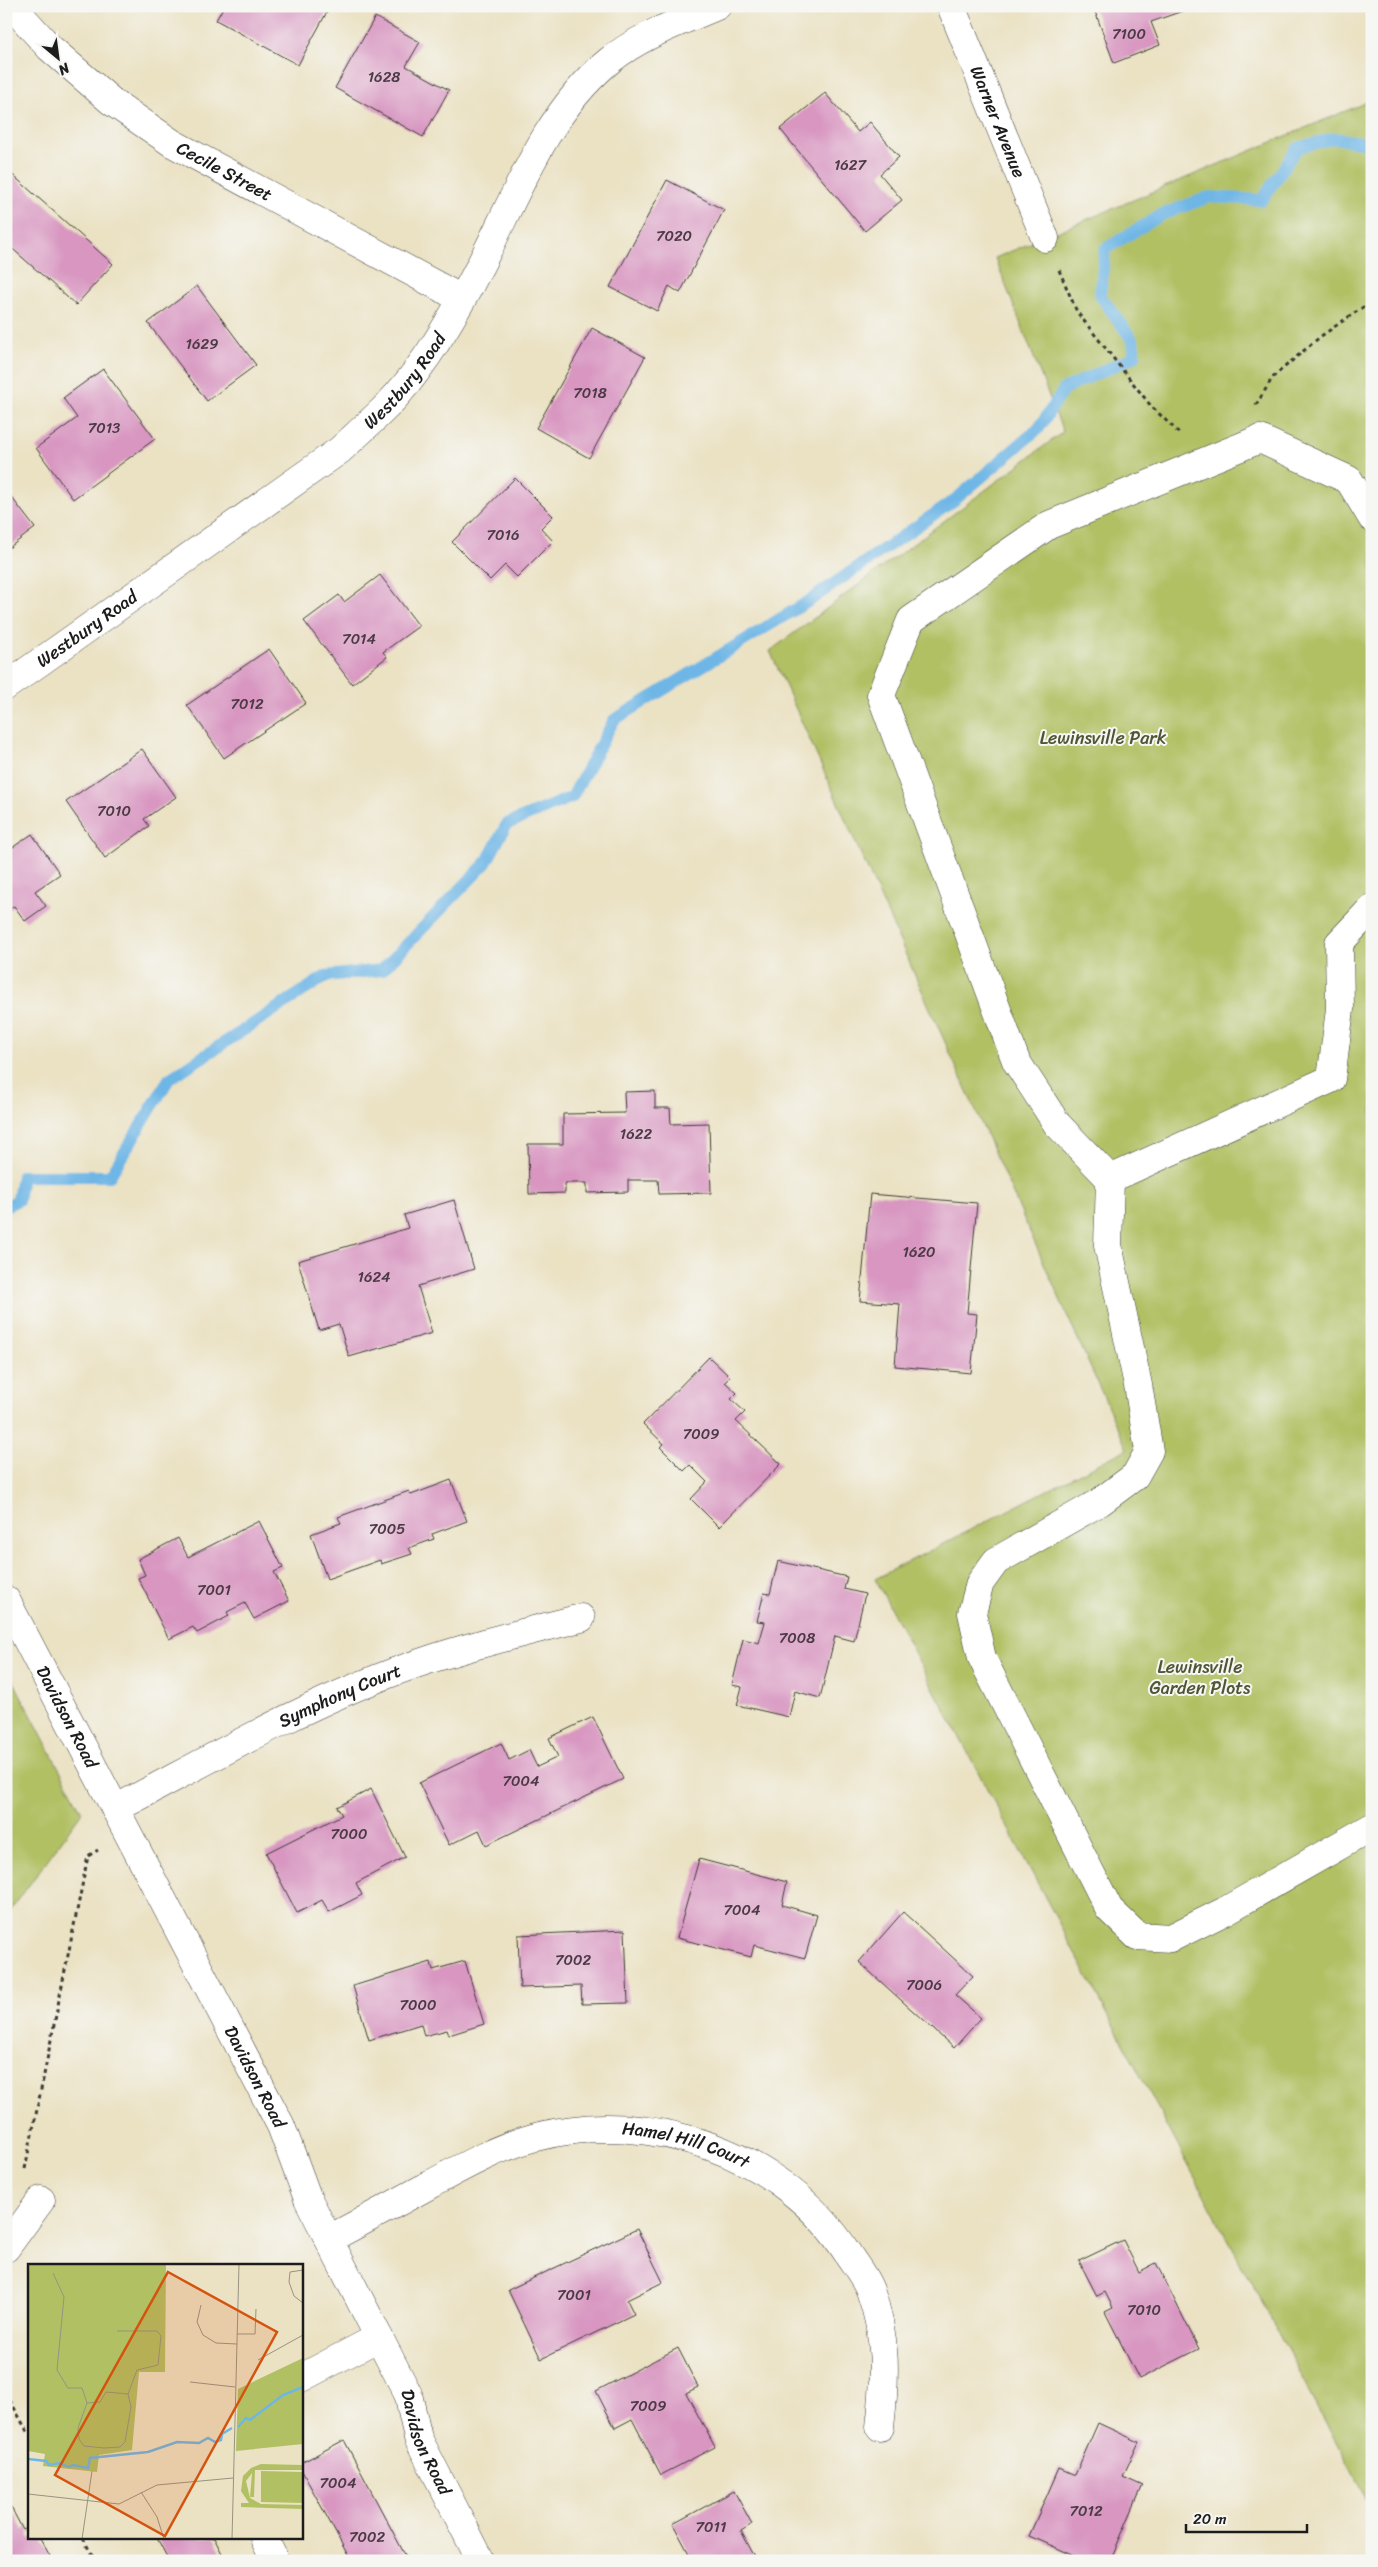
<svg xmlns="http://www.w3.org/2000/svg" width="1378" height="2567" font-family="Sriracha,sans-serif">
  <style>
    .green { fill: #b1c063; stroke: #666e40 }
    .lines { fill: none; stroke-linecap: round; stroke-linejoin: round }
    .stream { stroke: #6eb6e6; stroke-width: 12 }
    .building { fill: #d896c1 }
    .minor-casing { stroke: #3b3a35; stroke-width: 29 }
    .path { stroke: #3b3a35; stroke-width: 3; stroke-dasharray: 4 4; stroke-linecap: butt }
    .minor { stroke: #fff; stroke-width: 28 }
    .labels { text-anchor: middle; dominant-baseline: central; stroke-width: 4; stroke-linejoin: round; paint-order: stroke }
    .number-label { font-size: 15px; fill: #4b3a45 }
    .street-label { font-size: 18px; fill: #1c1c1c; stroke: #f6f6f2 }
    .park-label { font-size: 18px; fill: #505535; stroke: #f6f6f2 }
    .inset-river { fill: none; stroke: #6eb6e6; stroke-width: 2.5 }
    .inset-road { fill: none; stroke: #989381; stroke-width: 1 }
    .view { fill: #d4530e; fill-opacity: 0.15; stroke: #d4530e; stroke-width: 2.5 }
    .inset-edge { fill: none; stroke: #1c1c1c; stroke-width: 2.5 }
  </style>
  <rect width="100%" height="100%" fill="#f6f6f2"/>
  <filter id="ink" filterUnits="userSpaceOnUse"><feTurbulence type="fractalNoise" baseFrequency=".02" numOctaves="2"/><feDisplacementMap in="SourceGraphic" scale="10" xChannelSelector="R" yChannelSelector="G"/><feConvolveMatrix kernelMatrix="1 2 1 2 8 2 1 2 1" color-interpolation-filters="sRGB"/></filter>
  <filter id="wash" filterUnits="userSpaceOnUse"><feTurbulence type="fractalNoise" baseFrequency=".0096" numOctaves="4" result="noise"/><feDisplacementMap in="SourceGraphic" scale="20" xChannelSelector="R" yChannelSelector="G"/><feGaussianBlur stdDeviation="1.12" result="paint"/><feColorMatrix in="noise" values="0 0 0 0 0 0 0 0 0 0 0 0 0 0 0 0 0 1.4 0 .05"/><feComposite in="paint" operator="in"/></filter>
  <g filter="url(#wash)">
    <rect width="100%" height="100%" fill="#ebe2c4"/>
    <path class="green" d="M1372,100V2509L875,1579L1127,1449L770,651L1063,432L995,258Z
      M6,1667L82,1812L6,1917Z"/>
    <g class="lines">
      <path class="stream" d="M6,1206L18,1200L22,1176H110L169,1079L326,976L382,970L486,863L507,824L572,797L614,720L809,601L956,499L1039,428L1064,389L1135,356L1133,341L1100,295L1105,249L1163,214L1209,197L1262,200L1297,148L1334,138L1372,144"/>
    </g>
    <g id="blocks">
      <path class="building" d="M224,6H321L328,10L298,65L216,20Z
        M1093,6H1191V8L1151,22L1160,45L1114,63Z
        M375,17L420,42L406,66L449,90L423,137L335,88Z
        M825,93L858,132L870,122L899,157L880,174L902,200L865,231L780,129Z
        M7,170L113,264L76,305L6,243Z
        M667,180L724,210L680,293L669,286L657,311L610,287Z
        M197,286L256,365L207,401L148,323Z
        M592,328L645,357L589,458L536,428Z
        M103,369L155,439L73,499L36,448L77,418L63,398Z
        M515,478L553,516L541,528L553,541L517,577L505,565L490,580L452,542Z
        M6,490L35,528L6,550Z
        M380,575L419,626L383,652L387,657L352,684L304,621L339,595L344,602Z
        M269,649L306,703L224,758L187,705Z
        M142,749L176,797L144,819L149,826L105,858L66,802Z
        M32,834L60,874L35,891L46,906L25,921L14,906L6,912V852Z
        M655,1091V1108H670L671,1124L709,1123L711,1193L659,1194L658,1180H628V1192L587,1193V1183H565V1193L529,1194L528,1144H563V1114L625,1113L624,1092Z
        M870,1194L977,1203L967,1313L977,1314L971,1373L895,1366L900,1304L860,1301Z
        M454,1200L474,1269L418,1286L432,1333L349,1357L339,1324L319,1330L298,1261L408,1228L404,1215Z
        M709,1357L730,1377L725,1382L737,1393L731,1399L745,1412L736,1421L781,1464L719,1527L691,1499L707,1482L690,1465L684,1471L660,1447L664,1444L643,1424Z
        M451,1480L467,1521L432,1534L434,1539L409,1548L412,1554L381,1564L380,1560L327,1579L311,1534L341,1523L338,1517L409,1491L411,1495Z
        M259,1521L283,1568L274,1572L289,1601L254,1619L245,1603L227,1612L229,1616L197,1633L193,1627L169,1639L138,1578L145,1575L138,1559L178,1538L188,1557Z
        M778,1561L847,1577L844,1589L865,1594L854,1641L835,1636L820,1698L795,1691L789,1717L737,1705L742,1687L732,1685L743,1639L759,1643L765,1622L757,1621L764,1593L770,1594Z
        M593,1717L623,1779L486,1845L479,1830L449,1845L419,1783L501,1743L509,1760L529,1750L537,1767L558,1757L549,1738Z
        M371,1789L405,1857L356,1883L362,1895L329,1912L322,1900L297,1913L266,1853L342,1815L337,1807Z
        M699,1859L787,1882L782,1905L817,1915L805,1958L754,1945L751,1957L677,1938Z
        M903,1912L973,1976L955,1995L981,2018L954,2048L859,1962Z
        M625,1930L628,2003L582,2004L581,1986L520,1988L518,1935Z
        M465,1961L484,2024L449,2035L447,2030L424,2036L421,2024L369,2040L353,1986L431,1962L433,1970Z
        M637,2229L663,2282L627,2300L634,2314L541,2359L508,2290Z
        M1123,2240L1139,2272L1156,2263L1199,2349L1139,2379L1105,2312L1113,2308L1105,2292L1097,2296L1079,2261Z
        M678,2348L698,2387L686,2393L715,2447L661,2475L632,2419L615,2428L596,2391Z
        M1098,2423L1139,2442L1123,2476L1143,2485L1110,2561H1085L1029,2536L1059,2468L1075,2475Z
        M344,2440L404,2553L409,2561H351L301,2469V2463Z
        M734,2491L752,2524L741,2531L757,2561H693L673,2524Z
        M6,2498L23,2530L29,2527V2538H40L50,2556L42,2561H6Z
        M157,2538H214L226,2561H169Z"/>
    </g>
  </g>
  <g filter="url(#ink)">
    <use href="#blocks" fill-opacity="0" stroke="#3b3a35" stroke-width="1"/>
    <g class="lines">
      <defs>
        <g id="minor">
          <path id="s1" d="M12,6L50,48L111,101L172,143L462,299"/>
          <path id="s2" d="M951,6L1045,238"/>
          <path d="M1372,518L1349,480L1260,439L1049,525L911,620L881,695L1016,1061L1057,1124L1110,1179L1331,1079L1340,1009L1339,943L1372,908"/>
          <path id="s3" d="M6,686L340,450C356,435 372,421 387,406C417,375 440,338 461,301C508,221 536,121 609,61C641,35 680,22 717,6"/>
          <path d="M1110,1179L1108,1245L1138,1385L1149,1451L1135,1476L1100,1502L996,1561L980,1583L972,1613L982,1658L1109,1909L1137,1936L1171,1938L1225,1911L1372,1827"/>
          <path id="s4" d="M6,1600L281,2126L308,2199L408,2394L418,2438L481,2561"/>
          <path id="s5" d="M115,1809C207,1761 298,1708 394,1672C455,1649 518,1634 581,1618"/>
          <path id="s6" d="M329,2239C363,2221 397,2203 431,2184C464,2166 498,2147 536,2137C649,2107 784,2153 848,2254C855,2265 865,2277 870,2290C887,2338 886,2376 880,2427"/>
          <path d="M6,2248L41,2200"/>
          <path d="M301,2378L379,2337"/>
          <path d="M264,2538L275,2561"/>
        </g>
      </defs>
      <use href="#minor" class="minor-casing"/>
      <path class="path" d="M1059,270L1077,312L1151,406L1179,433
        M1256,405L1273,377L1321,336L1372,301
        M25,2169L88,1856L98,1850
        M6,2393L29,2435
        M83,2538L95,2561"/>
      <use href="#minor" class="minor"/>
    </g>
  </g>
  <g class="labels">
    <g class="number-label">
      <text x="1129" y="34">7100</text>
      <text x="384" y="77">1628</text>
      <text x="850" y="165">1627</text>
      <text x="674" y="236">7020</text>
      <text x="202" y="344">1629</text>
      <text x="590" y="393">7018</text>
      <text x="104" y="428">7013</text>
      <text x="503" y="535">7016</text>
      <text x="359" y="639">7014</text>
      <text x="247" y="704">7012</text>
      <text x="114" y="811">7010</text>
      <text x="636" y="1134">1622</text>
      <text x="919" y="1252">1620</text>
      <text x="374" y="1277">1624</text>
      <text x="701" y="1434">7009</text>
      <text x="387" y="1529">7005</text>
      <text x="214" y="1590">7001</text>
      <text x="797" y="1638">7008</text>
      <text x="521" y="1781">7004</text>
      <text x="349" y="1834">7000</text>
      <text x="742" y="1910">7004</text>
      <text x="573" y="1960">7002</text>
      <text x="924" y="1985">7006</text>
      <text x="418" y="2005">7000</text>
      <text x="574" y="2295">7001</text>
      <text x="1144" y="2310">7010</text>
      <text x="648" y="2406">7009</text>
      <text x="338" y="2483">7004</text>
      <text x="1086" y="2511">7012</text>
      <text x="711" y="2527">7011</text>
      <text x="367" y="2537">7002</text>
    </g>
    <g class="street-label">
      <text stroke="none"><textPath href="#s2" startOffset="125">Warner Avenue</textPath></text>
      <text stroke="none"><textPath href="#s1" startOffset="271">Cecile Street</textPath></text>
      <text stroke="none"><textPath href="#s3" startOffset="504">Westbury Road</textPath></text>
      <text stroke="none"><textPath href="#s3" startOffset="99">Westbury Road</textPath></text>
      <text stroke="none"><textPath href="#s5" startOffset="252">Symphony Court</textPath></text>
      <text stroke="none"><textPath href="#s4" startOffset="132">Davidson Road</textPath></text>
      <text stroke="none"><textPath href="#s4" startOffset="538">Davidson Road</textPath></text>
      <text stroke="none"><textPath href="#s6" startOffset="384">Hamel Hill Court</textPath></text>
      <text stroke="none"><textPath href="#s4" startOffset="942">Davidson Road</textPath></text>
    </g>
    <g class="park-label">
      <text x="1103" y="738">Lewinsville Park</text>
      <text x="1200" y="1667">Lewinsville<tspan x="1200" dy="21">Garden Plots</tspan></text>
    </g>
  </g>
  <g transform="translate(28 2264)">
    <rect width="275" height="275" fill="#ebe2c4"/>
    <path d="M0,0H138L137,108H111L104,186L71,191L69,208L15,202L17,190L0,187ZM275,94V180L208,187L210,125ZM233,200L275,201V206H227L226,233H222L224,209L218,217L222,234L233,240L275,241V245L213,243V239H221L213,227L215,212L223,204ZM233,207L275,208V239L233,238Z" fill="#b1c063"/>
    <path class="inset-river" d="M210,163L218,154L222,156L255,131L275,123M0,195L18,197L21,201L32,199L40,203L45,201L60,204L62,194L120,188L149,178L171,179L180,174L187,178L193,176L194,170L204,164"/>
    <path class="inset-road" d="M275,6L262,8L261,18L266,32L275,39M25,9L36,33L29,106L40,124H54L59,139L50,164L51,175L56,182L76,184L92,183L97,178L103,143L100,130L78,128L72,138L59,139M173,41L169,58L175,71L188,79L209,80M89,67H129L133,72L130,101L109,106L100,130M209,70H227L228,45M230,96L275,71M162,118L207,123M113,228L129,253L136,275M0,230L91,240L129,221L205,214M54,275L64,207M204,275L211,0"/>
    <path class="view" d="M140,8L249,68L137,272L27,211Z"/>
    <rect width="275" height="275" class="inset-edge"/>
  </g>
  <rect width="1378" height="2567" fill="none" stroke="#f6f6f2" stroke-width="25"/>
  <g transform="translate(58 58) rotate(151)" stroke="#f6f6f2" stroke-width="4" paint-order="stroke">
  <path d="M0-4L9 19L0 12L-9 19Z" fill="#1c1c1c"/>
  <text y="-8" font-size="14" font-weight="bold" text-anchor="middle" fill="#1c1c1c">N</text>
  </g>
  <path d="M1186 2524v8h121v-8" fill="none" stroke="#1c1c1c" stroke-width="2.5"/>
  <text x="1193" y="2524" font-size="15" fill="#1c1c1c" stroke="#f6f6f2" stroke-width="4" paint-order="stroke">20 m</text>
</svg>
